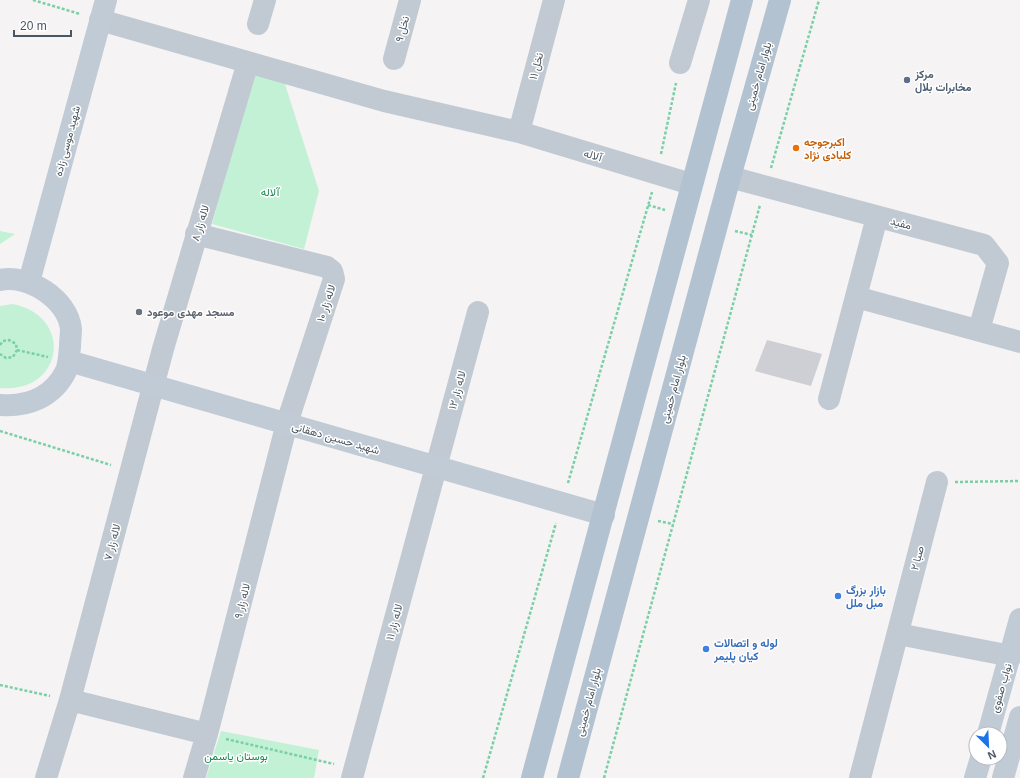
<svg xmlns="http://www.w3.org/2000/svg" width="1020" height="778" font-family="Helvetica,Vazirmatn,sans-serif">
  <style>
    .green { fill: #c3f1d5 }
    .building { fill: #cdcfd5 }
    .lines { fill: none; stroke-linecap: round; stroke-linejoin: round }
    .path { stroke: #7ad0a6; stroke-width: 2.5; stroke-dasharray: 3 2; stroke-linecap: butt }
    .street { stroke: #c1cad2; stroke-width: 22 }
    .secondary { stroke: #c1cbd6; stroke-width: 22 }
    .primary { stroke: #b3c2d1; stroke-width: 22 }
    .service-dot { fill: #5c6f8a; stroke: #fff; stroke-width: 1.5 }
    .food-dot { fill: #e8710a; stroke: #fff; stroke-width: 1.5 }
    .worship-dot { fill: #6b7280; stroke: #fff; stroke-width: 1.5 }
    .shop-dot { fill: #3f7fe0; stroke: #fff; stroke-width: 1.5 }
    .labels { text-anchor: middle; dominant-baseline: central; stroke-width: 3; stroke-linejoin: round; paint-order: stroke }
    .street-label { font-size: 11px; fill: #4a5661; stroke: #fff }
    .service-label { font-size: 11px; font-weight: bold; fill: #4e5e75; stroke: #fff; text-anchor: start }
    .food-label { font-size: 11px; font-weight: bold; fill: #c56008; stroke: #fff; text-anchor: start }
    .park-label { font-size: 11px; fill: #17864f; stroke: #fff }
    .worship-label { font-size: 11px; font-weight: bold; fill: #5b616d; stroke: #fff; text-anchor: start }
    .shop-label { font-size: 11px; font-weight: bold; fill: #366cbe; stroke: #fff; text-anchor: start }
  </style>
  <rect width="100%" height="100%" fill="#f5f3f3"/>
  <path class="green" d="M254,70L284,81L319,191L304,249L212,224Z
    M0,231L15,234L0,244Z
    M13,304C75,317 63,394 0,388V306Z
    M221,731L319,750L314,778H206Z"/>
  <path class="building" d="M767,340L822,354L811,386L755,371Z"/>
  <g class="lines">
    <path class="path" d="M33,0L80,14
      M661,154L676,83
      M771,168L819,0
      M648,205L665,210
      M735,231L752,235
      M0,345L3,341L9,340L16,344L17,350L13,357L6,358L0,354
      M17,350L48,357
      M0,431L111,465
      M955,482L1020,481
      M568,483L652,192
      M658,521L673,524
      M0,685L50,696
      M226,739L334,764
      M483,778L556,523
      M604,778L760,205"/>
    <path class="street" d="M100,20L384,101L519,132L691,184
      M258,24L265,0
      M394,59L410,0
      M680,63L699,0
      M519,132L554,0
      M730,177L984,245L998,263L979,330
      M856,297L1020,342
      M829,399L877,217
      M898,634L1011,656
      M70,700L207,734
      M46,778L70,700L163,349L248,62
      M194,778L207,734L287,423L334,279L332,271L327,267L196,234
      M352,778L478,312
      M860,778L937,482"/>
    <path class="secondary" d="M0,280C28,274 68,299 71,329C71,334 70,341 70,347C69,355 69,364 66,371C53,397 28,407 0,405
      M29,282L106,0
      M69,361L604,515
      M988,734L1020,619
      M975,778L981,758
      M1003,778L1020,717"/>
    <path class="primary" d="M532,778L742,0
      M568,778L730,177L780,0"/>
  </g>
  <circle class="service-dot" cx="907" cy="80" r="4"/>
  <circle class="food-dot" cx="796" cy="148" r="4"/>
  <circle class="worship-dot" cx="139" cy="312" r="4"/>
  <g class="shop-dot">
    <circle cx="838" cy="596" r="4"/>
    <circle cx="706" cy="649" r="4"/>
  </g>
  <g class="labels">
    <g class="street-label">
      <text transform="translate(402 29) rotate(-75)">نخل ۹</text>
      <text transform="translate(536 66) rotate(-75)">نخل ۱۱</text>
      <text transform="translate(758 76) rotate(-74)">بلوار امام خمینی</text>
      <text transform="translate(67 141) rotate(-75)">شهید موسی زاده</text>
      <text transform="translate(593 155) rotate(17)">آلاله</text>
      <text transform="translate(200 223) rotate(-73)">لاله زار ۸</text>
      <text transform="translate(901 223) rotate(15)">مفید</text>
      <text transform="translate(326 303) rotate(-72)">لاله زار ۱۰</text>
      <text transform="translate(673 389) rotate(-75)">بلوار امام خمینی</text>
      <text transform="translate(457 390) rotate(-75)">لاله زار ۱۲</text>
      <text transform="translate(336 438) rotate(16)">شهید حسین دهقانی</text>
      <text transform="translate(112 542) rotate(-75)">لاله زار ۷</text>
      <text transform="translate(917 558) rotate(-75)">صبا ۲</text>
      <text transform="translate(242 601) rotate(-76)">لاله زار ۹</text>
      <text transform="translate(394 622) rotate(-75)">لاله زار ۱۱</text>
      <text transform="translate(1001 688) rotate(-74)">نواب صفوی</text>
      <text transform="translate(588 702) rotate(-75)">بلوار امام خمینی</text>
    </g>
    <g class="service-label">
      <text x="915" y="74">مرکز<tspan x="915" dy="13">مخابرات بلال</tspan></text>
    </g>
    <g class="food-label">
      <text x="804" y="142">اکبرجوجه<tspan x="804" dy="13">کلبادی نژاد</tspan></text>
    </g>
    <g class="park-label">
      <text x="270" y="192">آلاله</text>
      <text x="236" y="756">بوستان یاسمن</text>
    </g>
    <g class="worship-label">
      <text x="147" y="312">مسجد مهدی موعود</text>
    </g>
    <g class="shop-label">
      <text x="846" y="590">بازار بزرگ<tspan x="846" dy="13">مبل ملل</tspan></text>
      <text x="714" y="643">لوله و اتصالات<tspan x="714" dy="13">کیان پلیمر</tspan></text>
    </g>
  </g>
  <g transform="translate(988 746) rotate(156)"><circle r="19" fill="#ffffff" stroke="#b7bbc0"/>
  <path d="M0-3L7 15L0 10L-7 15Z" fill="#1a73e8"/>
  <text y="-6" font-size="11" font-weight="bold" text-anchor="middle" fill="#4a5661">N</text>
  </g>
  <path d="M14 30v6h57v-6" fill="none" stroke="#4a5661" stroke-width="2"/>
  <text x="20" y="30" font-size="12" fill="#4a5661" stroke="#ffffff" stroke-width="3" paint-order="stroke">20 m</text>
</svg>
